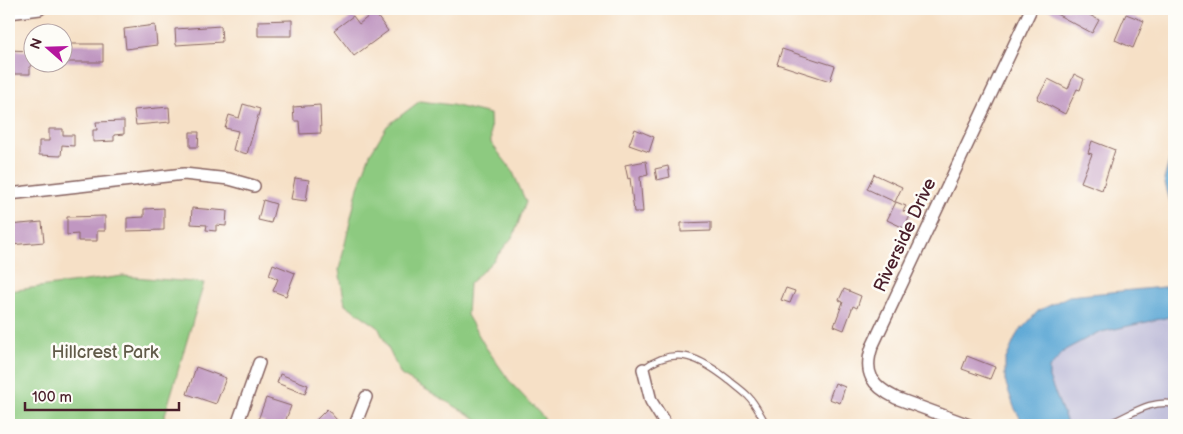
<svg xmlns="http://www.w3.org/2000/svg" width="1183" height="434" font-family="'Balsamiq Sans',sans-serif">
  <style>
    .industrial { fill: #c3c1db }
    .green { fill: #8dca80; stroke: #6c7456 }
    .water { fill: #5ea9d6; stroke: #546480 }
    .building { fill: #c097c1 }
    .lines { fill: none; stroke-linecap: round; stroke-linejoin: round }
    .lane-casing { stroke: #866361; stroke-width: 8 }
    .street-casing { stroke: #866361; stroke-width: 14 }
    .lane { stroke: #fff; stroke-width: 5.5 }
    .street { stroke: #fff; stroke-width: 11 }
    .labels { text-anchor: middle; dominant-baseline: central; stroke-width: 5; stroke-linejoin: round; paint-order: stroke }
    .street-label { font-size: 18px; fill: #4a1f2b; stroke: #fdfcf7 }
    .park-label { font-size: 18px; fill: #615b49; stroke: #fdfcf7 }
  </style>
  <rect width="100%" height="100%" fill="#fdfcf7"/>
  <filter id="ink" filterUnits="userSpaceOnUse"><feTurbulence type="fractalNoise" baseFrequency=".02" numOctaves="2"/><feDisplacementMap in="SourceGraphic" scale="10" xChannelSelector="R" yChannelSelector="G"/><feConvolveMatrix kernelMatrix="1 2 1 2 8 2 1 2 1" color-interpolation-filters="sRGB"/></filter>
  <filter id="wash" filterUnits="userSpaceOnUse"><feTurbulence type="fractalNoise" baseFrequency=".0096" numOctaves="4" result="noise"/><feDisplacementMap in="SourceGraphic" scale="20" xChannelSelector="R" yChannelSelector="G"/><feGaussianBlur stdDeviation="1.12" result="paint"/><feColorMatrix in="noise" values="0 0 0 0 0 0 0 0 0 0 0 0 0 0 0 0 0 1.4 0 .05"/><feComposite in="paint" operator="in"/></filter>
  <g filter="url(#wash)">
    <rect width="100%" height="100%" fill="#f6e0c6"/>
    <path class="industrial" d="M1174,316V425H1068L1049,379V369L1065,350L1097,333Z"/>
    <path class="green" d="M420,101L452,105L490,114L491,143L512,170L526,202L514,235L493,261L469,284L467,315L485,346L511,383L544,418L543,425H487L401,375L378,327L345,304L339,270L358,187L370,154L387,126Z
      M123,276L204,283L162,425H9V291Z"/>
    <path class="water" d="M1174,149V215L1164,180L1171,153Z
      M1174,286V316L1097,333L1065,350L1049,369V378L1068,425H1024L1014,407L1005,381V361L1017,334L1038,311L1069,296Z"/>
    <g id="blocks">
      <path class="building" d="M1047,9H1078L1099,20L1092,33Z
        M374,12L388,31L354,56L334,30L353,16L359,24Z
        M1126,14L1144,21L1133,48L1115,40Z
        M292,20V36H258V21Z
        M155,25L157,45L126,49L124,29Z
        M221,26L222,42L176,45L175,29Z
        M63,44H103V62H63Z
        M782,49L835,66L830,81L777,64Z
        M9,50L32,51V66H30V74H9Z
        M1074,74L1084,79L1080,90L1077,89L1065,114L1037,99L1048,79L1068,89Z
        M243,104L260,109L247,154L233,150L238,131L225,128L229,115L239,118Z
        M320,105L321,133L300,134L299,121H294L293,107Z
        M169,107L170,122L136,125L134,110Z
        M124,121V134L114,135V141L93,142V130H97L96,122Z
        M49,129H63V135H74V146L62,145L61,156L39,155V141H49Z
        M635,129L654,137L649,152L629,145Z
        M190,132H199L198,147H190Z
        M1092,141L1115,150L1102,190L1081,182L1092,154L1088,153Z
        M646,161L648,175L640,177L643,212H634L630,178L628,179L625,165Z
        M668,166L670,177L657,180L655,169Z
        M874,174L902,187L895,202L867,189Z
        M295,178L309,180L306,201L291,199Z
        M263,200L276,204L271,223L258,220Z
        M896,202L906,206L903,211L911,214L904,228L887,220Z
        M164,208V230L127,231V218L144,217V209Z
        M192,208L227,211L226,226L216,225V231L206,230L207,225L191,224Z
        M105,216V231H97V241H78V234L67,235V217Z
        M42,222L44,242L10,245L9,225Z
        M711,222V231L681,232V223Z
        M273,264L295,273L286,296L273,291L278,279L269,275Z
        M786,288L795,291L790,303L781,300Z
        M844,289L861,296L857,308L853,306L844,330L834,326L843,302L839,300Z
        M967,356L995,367L990,379L962,369Z
        M196,367L226,378L216,404L187,394Z
        M280,374L308,385L305,394L277,383Z
        M835,383L845,387L840,403L829,399Z
        M266,398L291,406L284,425H264L265,422L258,420Z
        M327,409L337,420L332,425H311Z"/>
    </g>
  </g>
  <g filter="url(#ink)">
    <use href="#blocks" fill-opacity="0" stroke="#866361" stroke-width="1"/>
    <g class="lines">
      <defs>
        <path id="lane" d="M643,369C676,344 701,358 730,381C736,386 743,391 748,396C755,403 760,414 765,422V425
          M1115,421C1135,412 1152,400 1174,404
          M1101,425L1115,421L1129,425"/>
        <path id="street" d="M9,13L40,9
          M9,194L184,174L229,179L254,186
          M643,369L651,401L666,425
          M237,425L259,363
          M355,425L366,397
          M969,425L896,398C872,386 863,373 872,347L1031,9"/>
      </defs>
      <use href="#lane" class="lane-casing"/>
      <use href="#street" class="street-casing"/>
      <use href="#lane" class="lane"/>
      <use href="#street" class="street"/>
    </g>
  </g>
  <g class="labels">
    <g class="street-label">
      <text transform="translate(905 235) rotate(-65)">Riverside Drive</text>
    </g>
    <g class="park-label">
      <text x="105" y="352">Hillcrest Park</text>
    </g>
  </g>
  <rect width="1183" height="434" fill="none" stroke="#fdfcf7" stroke-width="30"/>
  <g transform="translate(48 48) rotate(290)"><circle r="24" fill="#fdfcf7" stroke="#b5a4a5"/>
  <path d="M0-4L9 19L0 12L-9 19Z" fill="#b5179e"/>
  <text y="-8" font-size="14" font-weight="bold" text-anchor="middle" fill="#4a1f2b">N</text>
  </g>
  <path d="M25 402v8h154v-8" fill="none" stroke="#4a1f2b" stroke-width="2.5"/>
  <text x="32" y="402" font-size="15" fill="#4a1f2b" stroke="#fdfcf7" stroke-width="4" paint-order="stroke">100 m</text>
</svg>
